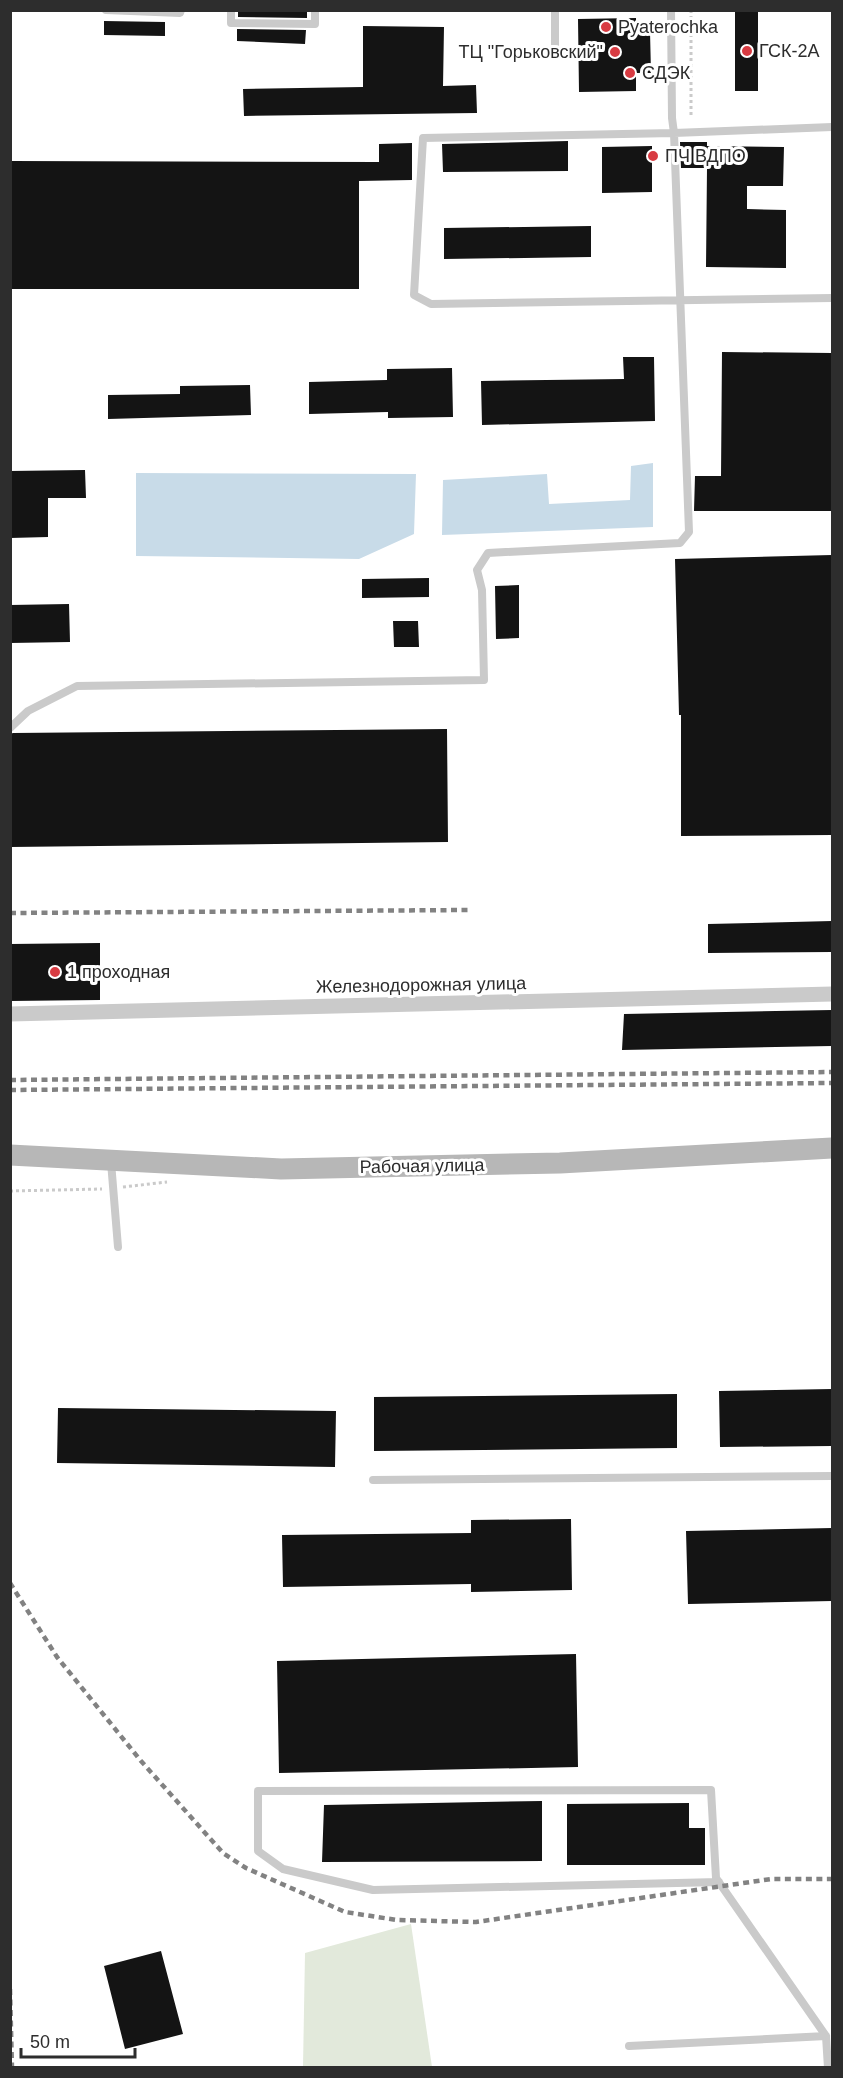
<svg xmlns="http://www.w3.org/2000/svg" width="843" height="2078" font-family="Arial,sans-serif">
  <style>
    .green { fill: #e2e9db }
    .water { fill: #c8dbe8 }
    .building { fill: #141414 }
    .lines { fill: none; stroke-linecap: round; stroke-linejoin: round }
    .path { stroke: #cacaca; stroke-width: 3; stroke-dasharray: 3 3; stroke-linecap: butt }
    .lane { stroke: #cacaca; stroke-width: 8 }
    .street { stroke: #cacaca; stroke-width: 15 }
    .secondary { stroke: #b7b7b7; stroke-width: 21 }
    .rail { stroke: #828282; stroke-width: 4.5; stroke-dasharray: 6 4.5; stroke-linecap: butt }
    .poi-dot { fill: #d83b42; stroke: #fff; stroke-width: 2 }
    .labels { text-anchor: middle; dominant-baseline: central; stroke-width: 6; stroke-linejoin: round; paint-order: stroke }
    .poi-label { font-size: 18px; fill: #2d2d2d; stroke: #fff; text-anchor: start }
    .street-label { font-size: 18px; fill: #2d2d2d; stroke: #fff }
  </style>
  <rect width="100%" height="100%" fill="#fff"/>
  <path class="green" d="M411,1924L432,2067H303L305,1953Z"/>
  <path class="water" d="M653,463V527L442,535L443,480L547,474L549,504L630,500L631,466Z
    M136,473L416,474L414,534L359,559L136,556Z"/>
  <path class="building" d="M238,10H307V18L238,17Z
    M735,10H758V91H735Z
    M636,18V31H650L651,73H636V91L579,92L578,19Z
    M104,21L165,22V36L104,35Z
    M363,26L444,27L443,86L476,85L477,113L244,116L243,89L363,87Z
    M237,29L306,30L305,44L237,41Z
    M568,141V171L443,172L442,144Z
    M680,142H707V146L784,147L783,186H747V209L786,210V268L706,267L707,168H681Z
    M412,143V180L359,181V289H10V161L379,162V144Z
    M652,146V192L602,193V147Z
    M591,226V257L444,259V228Z
    M722,352L832,353V511H694L695,476H721Z
    M623,357H654L655,421L482,425L481,381L624,379Z
    M452,368L453,417L388,418V412L309,414V382L387,380V369Z
    M250,385L251,415L108,419V395L180,394V386Z
    M85,470L86,498H48V537L10,538V471Z
    M832,555V835L681,836V715H679L675,559Z
    M429,578V597L362,598V579Z
    M519,585V638L496,639L495,586Z
    M69,604L70,642L10,643V605Z
    M393,621H418L419,647H394Z
    M447,729L448,842L10,847V734L13,733Z
    M832,921V952L708,953V924Z
    M100,943V1000L10,1001V944Z
    M832,1010V1046L622,1050L624,1014Z
    M832,1389V1446L720,1447L719,1391Z
    M677,1394V1448L374,1451V1397Z
    M58,1408L336,1411L335,1467L57,1463Z
    M571,1519L572,1590L471,1592V1584L283,1587L282,1535L471,1533V1520Z
    M832,1528V1601L688,1604L686,1531Z
    M576,1654L578,1767L279,1773L277,1661Z
    M542,1801V1861L322,1862L324,1805Z
    M689,1803V1828H705V1865H567V1804Z
    M161,1951L183,2034L125,2049L104,1966Z"/>
  <g class="lines">
    <path class="path" d="M691,10V118
      M123,1187L167,1182
      M10,1191L102,1189"/>
    <path class="lane" d="M106,10L180,13L181,10
      M231,10V23L315,24V10
      M555,52V10
      M832,127L674,133L423,138L414,295L431,304L832,298
      M10,728L28,711L77,686L484,680L482,590L477,570L488,553L680,543L689,532L674,133L672,118L671,10
      M111,1162L118,1247
      M373,1480L832,1476
      M719,1882L373,1890L283,1869L258,1851V1791L711,1790L716,1878L826,2036
      M629,2046L826,2036L828,2068"/>
    <path class="street" d="M10,1014L832,994"/>
    <path class="secondary" d="M10,1155L281,1169L560,1163L832,1148"/>
    <path class="rail" d="M10,913L468,910
      M10,1080L832,1072
      M10,1090L832,1083
      M10,1583L57,1657L141,1761L223,1853L246,1868L345,1912L397,1920L476,1922L771,1879H832
      M10,1989L12,2068"/>
  </g>
  <g class="poi-dot">
    <circle cx="606" cy="27" r="6"/>
    <circle cx="747" cy="51" r="6"/>
    <circle cx="615" cy="52" r="6"/>
    <circle cx="630" cy="73" r="6"/>
    <circle cx="653" cy="156" r="6"/>
    <circle cx="55" cy="972" r="6"/>
  </g>
  <g class="labels">
    <g class="poi-label">
      <text x="618" y="27">Pyaterochka</text>
      <text x="759" y="51">ГСК-2А</text>
      <text x="603" y="52" text-anchor="end">ТЦ "Горьковский"</text>
      <text x="642" y="73">СДЭК</text>
      <text x="665" y="156">ПЧ ВДПО</text>
      <text x="67" y="972">1 проходная</text>
    </g>
    <g class="street-label">
      <text transform="translate(421 985) rotate(-1)">Железнодорожная улица</text>
      <text transform="translate(422 1166) rotate(-1)">Рабочая улица</text>
    </g>
  </g>
  <rect width="843" height="2078" fill="none" stroke="#2d2d2d" stroke-width="24"/>
  <path d="M21 2048v9h114v-9" fill="none" stroke="#2d2d2d" stroke-width="3"/>
  <text x="30" y="2048" font-size="18" fill="#2d2d2d" stroke="#ffffff" stroke-width="4.5" paint-order="stroke">50 m</text>
</svg>
